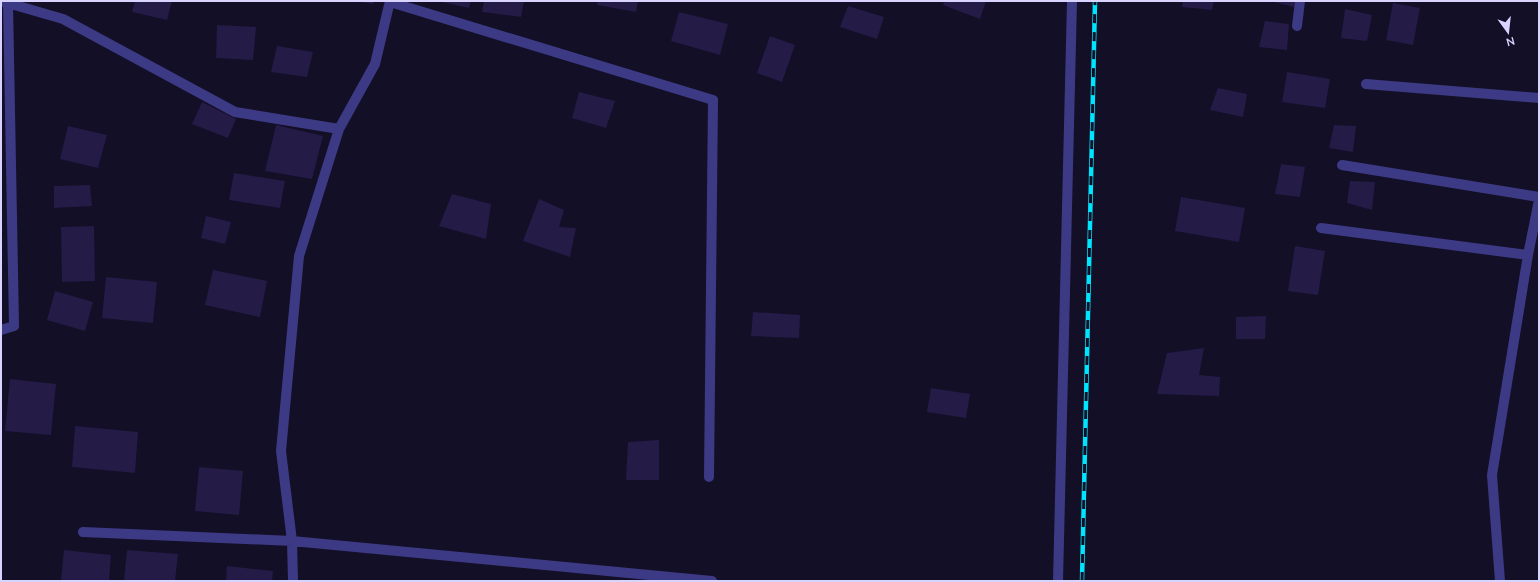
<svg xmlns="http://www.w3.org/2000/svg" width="1540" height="582" font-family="Mulish,sans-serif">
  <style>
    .building { fill: #241b47 }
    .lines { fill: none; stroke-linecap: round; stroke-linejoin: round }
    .street { stroke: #3d3a85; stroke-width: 10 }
    .rail-casing { stroke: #00e5ff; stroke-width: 4.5 }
    .rail { stroke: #130f26; stroke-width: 3; stroke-dasharray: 9; stroke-linecap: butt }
  </style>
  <rect width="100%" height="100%" fill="#130f26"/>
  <path class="building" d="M135,1H172L167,20L132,12Z
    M354,1H374L373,4Z
    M437,1H471L469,8Z
    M484,1H524L521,17L482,12Z
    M598,1H638L636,12L597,5Z
    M945,1H986L980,19L943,5Z
    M1183,1H1214L1212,10L1182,7Z
    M1270,1H1295L1294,7Z
    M1393,3L1420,8L1413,45L1386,40Z
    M848,6L884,17L877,39L840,27Z
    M1345,9L1372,15L1367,41L1341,38Z
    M679,12L728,24L720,55L671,41Z
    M1265,21L1289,24L1287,50L1259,47Z
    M217,25L256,27L253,60L216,58Z
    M770,36L795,45L782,82L757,73Z
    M277,46L313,52L307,77L271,72Z
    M1287,72L1330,79L1325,108L1282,102Z
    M1218,88L1247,94L1243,117L1210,110Z
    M579,92L615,101L606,128L572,118Z
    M202,102L236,119L228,138L192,124Z
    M276,125L323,136L312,179L265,171Z
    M1334,125L1356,126L1353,152L1329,148Z
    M68,126L107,135L98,168L60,159Z
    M1281,164L1305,167L1300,197L1275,194Z
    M234,173L285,181L280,208L229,200Z
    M1350,181L1375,182L1372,210L1347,203Z
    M90,185L92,206L54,208V186Z
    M452,194L491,204L486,239L439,226Z
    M1181,197L1245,208L1239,242L1175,231Z
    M539,199L564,210L559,227L576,228L570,257L523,241Z
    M206,216L231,222L225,244L201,238Z
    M94,226L95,281L62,282L61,227Z
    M1295,246L1325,251L1318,295L1288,291Z
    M213,270L267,281L260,317L205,305Z
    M106,277L157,282L153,323L102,318Z
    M55,291L93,302L85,331L47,320Z
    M753,312L800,315L799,338L751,336Z
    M1266,316L1265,339H1236V317Z
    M1204,348L1199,375L1220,377L1219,396L1157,394L1167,353Z
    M10,379L56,384L51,435L5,431Z
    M931,388L970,394L966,418L927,412Z
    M75,426L138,432L135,473L72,467Z
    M659,440V480H626L628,442Z
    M199,467L243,471L239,515L195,511Z
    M64,550L111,555L109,581H61Z
    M127,550L178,554L175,581H124Z
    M227,566L273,571L272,581H226Z"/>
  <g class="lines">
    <path class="street" d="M1,1L63,19L235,112L339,129
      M390,2L713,100L709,477
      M1297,26L1300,1
      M1366,84L1539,98
      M1342,165L1539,197
      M1321,228L1528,255
      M1,330L14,326L8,3
      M83,532L292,541L712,581
      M293,581L292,541L281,451L299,256L339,129L375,64L390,1
      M1058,581L1072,1
      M1500,581L1492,475L1528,255L1539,200"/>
    <defs>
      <path id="rail" d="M1082,581L1095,1"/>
    </defs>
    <use href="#rail" class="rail-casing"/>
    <use href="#rail" class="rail"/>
  </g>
  <rect width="1540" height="582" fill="none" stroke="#d9d4ff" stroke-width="4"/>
  <g transform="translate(1508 32) rotate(165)" stroke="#130f26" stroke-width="3" paint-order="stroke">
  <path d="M0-3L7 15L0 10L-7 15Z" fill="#d9d4ff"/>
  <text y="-6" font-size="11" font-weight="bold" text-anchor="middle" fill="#d9d4ff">N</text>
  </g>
</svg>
